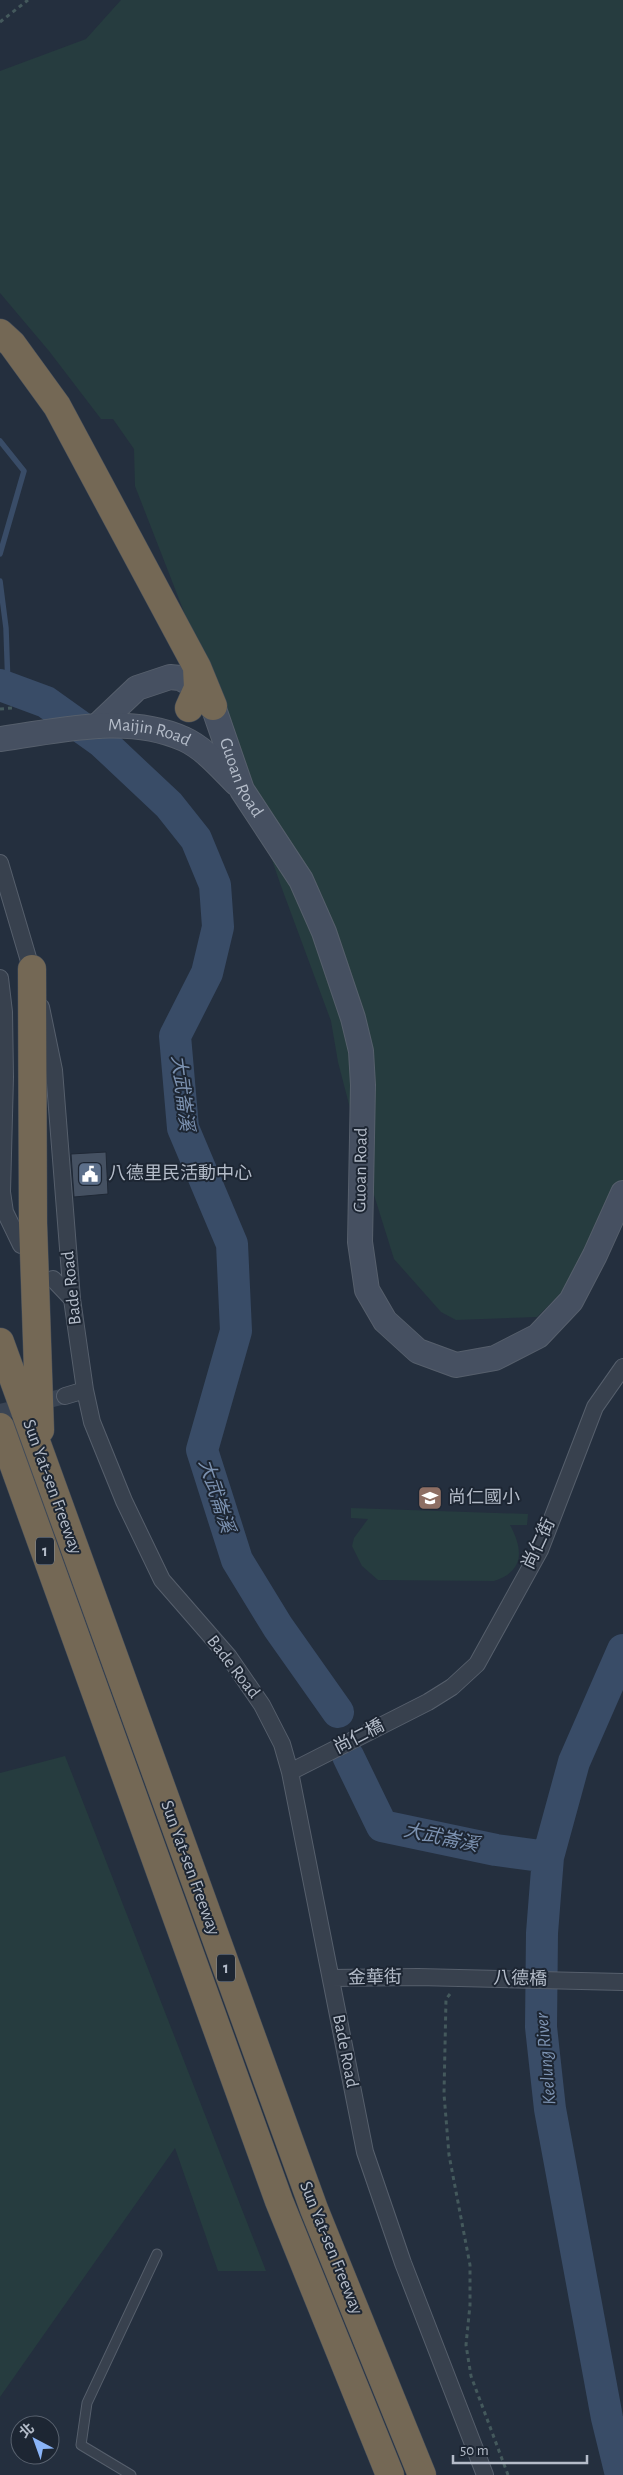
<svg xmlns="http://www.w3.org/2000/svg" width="623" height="2475" font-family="'Alegreya Sans','Noto Sans TC',sans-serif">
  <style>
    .green { fill: #263c3f }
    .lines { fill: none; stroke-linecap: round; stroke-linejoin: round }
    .stream { stroke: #394c67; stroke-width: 5.5 }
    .river { stroke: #394c67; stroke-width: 32 }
    .building { fill: #455162; stroke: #1f2835 }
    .street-tunnel { stroke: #3a4453; stroke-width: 16; stroke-dasharray: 16 8; stroke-linecap: butt }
    .lane-casing { stroke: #565f6c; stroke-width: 11 }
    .street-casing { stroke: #565f6c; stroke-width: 18 }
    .secondary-casing { stroke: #565f6c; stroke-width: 26 }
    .highway-casing { stroke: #434c59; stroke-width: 29 }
    .path { stroke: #44595c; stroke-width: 3; stroke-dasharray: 4 4; stroke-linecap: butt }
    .lane { stroke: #38414e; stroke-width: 9 }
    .street { stroke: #38414e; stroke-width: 16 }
    .secondary { stroke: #465061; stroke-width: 24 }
    .highway { stroke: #746855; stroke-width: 28 }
    .labels { text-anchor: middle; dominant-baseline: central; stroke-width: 4; stroke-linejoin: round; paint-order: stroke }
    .shield { fill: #1d2633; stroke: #878f9c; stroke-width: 1 }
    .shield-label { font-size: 16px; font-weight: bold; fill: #b4bcc9 }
    .street-label { font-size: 18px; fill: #b4bcc9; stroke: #1d2633 }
    .poi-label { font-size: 18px; fill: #b4bcc9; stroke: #1d2633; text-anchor: start }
    .water-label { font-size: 19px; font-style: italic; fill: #7c92b1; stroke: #1d2633 }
  </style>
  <rect width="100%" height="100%" fill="#242f3e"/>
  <path class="green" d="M121,0H623V1191L587,1267L537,1317L456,1320L441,1312L394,1259L365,1166L338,1062L331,1021L281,886L207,671L135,486L134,449L113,419H101L49,351L0,293V71L86,39Z
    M351,1508L528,1514L527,1525H510C523,1549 525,1571 494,1581L378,1580L362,1566L352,1546L354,1538L368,1519L351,1518Z
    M65,1756L266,2271H218L175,2148L0,2397V1773Z"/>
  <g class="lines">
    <path class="stream" d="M0,441L24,471L0,554
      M0,581L6,628L8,687"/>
    <path class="river" d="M0,685L46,702L102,742L169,805L196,839L215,885L218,927L207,973L175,1036L183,1128L232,1244L236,1331L202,1450L237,1560L278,1627L338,1712
      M348,1756L382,1826L496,1850L548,1857
      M621,2475L607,2418L550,2109L541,2027L542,1933L548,1857L574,1762L623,1650"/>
  </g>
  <path class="building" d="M106,1152L108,1194L74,1197L71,1154Z"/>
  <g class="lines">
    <path class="street-tunnel" d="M0,1412L65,1396"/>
    <defs>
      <path id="lane" d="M131,2475L81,2445L87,2403L157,2254"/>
      <path id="street" d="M0,863L34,978
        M0,978L4,1012L5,1077L2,1192L5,1212L21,1245
        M41,1007L54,1070L72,1299L85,1390L92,1422L124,1501L162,1580L229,1657L262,1705L282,1744L290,1772L365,2152L403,2263L485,2475
        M53,1279L72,1299
        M65,1396L85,1390
        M290,1772L428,1702L452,1687L477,1664L540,1550L595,1407L623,1367
        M331,1978L418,1977L623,1982"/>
      <g id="secondary">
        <path id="s1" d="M97,726L137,688L170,677L180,678L198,688L213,706L242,790L301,880L324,932L353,1018L361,1051L363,1085L360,1242L367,1290L385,1321L418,1351L456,1365L495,1358L538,1336L571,1301L595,1255L623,1193"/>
        <path id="s2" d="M0,739C60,731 126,713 184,739C204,748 220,767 236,783"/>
      </g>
      <path id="highway" d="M0,333L12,344L57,406L197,667L213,706
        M189,708L198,688L197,668
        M32,969L33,1223L40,1430
        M0,1342L314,2209L422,2475
        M0,1427L279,2201L390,2475"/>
    </defs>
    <use href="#lane" class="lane-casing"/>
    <use href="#street" class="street-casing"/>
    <use href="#secondary" class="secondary-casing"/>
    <use href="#highway" class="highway-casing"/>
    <path class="path" d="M0,22L28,0
      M0,709L12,708
      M450,1994L446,1999L444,2094L449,2155L470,2265V2305L466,2345L471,2376L508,2475"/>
    <use href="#lane" class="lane"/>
    <use href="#street" class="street"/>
    <use href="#secondary" class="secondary"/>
    <use href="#highway" class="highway"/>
  </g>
  <defs>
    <symbol id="civic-square" viewBox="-11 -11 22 22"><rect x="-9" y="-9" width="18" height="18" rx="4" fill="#5c6f8a" stroke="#1d2633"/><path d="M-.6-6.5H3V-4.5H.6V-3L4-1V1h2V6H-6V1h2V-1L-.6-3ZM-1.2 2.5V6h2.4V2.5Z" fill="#fff"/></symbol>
    <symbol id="school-square" viewBox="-11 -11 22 22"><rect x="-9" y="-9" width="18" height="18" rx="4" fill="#8d6e63" stroke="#1d2633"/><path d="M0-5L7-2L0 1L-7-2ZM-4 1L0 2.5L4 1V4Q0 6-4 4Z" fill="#fff"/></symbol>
  </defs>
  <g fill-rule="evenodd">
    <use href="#civic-square" x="76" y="1160" width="28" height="28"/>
    <use href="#school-square" x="416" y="1484" width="28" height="28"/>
  </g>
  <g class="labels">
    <g class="shield">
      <rect x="36" y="1537.5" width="18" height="27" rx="4"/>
      <rect x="217" y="1954.5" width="18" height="27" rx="4"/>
    </g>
    <g class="shield-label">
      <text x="45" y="1551">1</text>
      <text x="226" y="1968">1</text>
    </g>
    <g class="street-label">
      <text stroke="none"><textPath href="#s2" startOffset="151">Maijin Road</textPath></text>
      <text stroke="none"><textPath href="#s1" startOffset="221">Guoan Road</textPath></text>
      <text transform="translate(361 1170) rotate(-89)">Guoan Road</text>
      <text transform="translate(72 1288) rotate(-96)">Bade Road</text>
      <text transform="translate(52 1487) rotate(70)">Sun Yat-sen Freeway</text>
      <text transform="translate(539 1544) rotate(-65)">尚仁街</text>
      <text transform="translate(233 1667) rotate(52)">Bade Road</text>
      <text transform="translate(359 1737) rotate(-27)">尚仁橋</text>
      <text transform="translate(190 1868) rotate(70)">Sun Yat-sen Freeway</text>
      <text transform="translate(375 1978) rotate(-1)">金華街</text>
      <text transform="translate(520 1979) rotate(1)">八德橋</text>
      <text transform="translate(345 2051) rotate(79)">Bade Road</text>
      <text transform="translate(331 2248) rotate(68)">Sun Yat-sen Freeway</text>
    </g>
    <g class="poi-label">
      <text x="108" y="1174">八德里民活動中心</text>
      <text x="448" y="1498">尚仁國小</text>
    </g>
    <g class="water-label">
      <text transform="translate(182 1093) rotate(83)">大武崙溪</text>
      <text transform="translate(216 1496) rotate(72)">大武崙溪</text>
      <text transform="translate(441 1838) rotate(12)">大武崙溪</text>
      <text transform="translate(546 2059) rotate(-95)">Keelung River</text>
    </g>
  </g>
  <g transform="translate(35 2440) rotate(319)"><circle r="24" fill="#1d2633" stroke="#59626f"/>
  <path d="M0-4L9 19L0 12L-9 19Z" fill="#8ab4f8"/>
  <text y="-8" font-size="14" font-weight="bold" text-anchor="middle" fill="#b4bcc9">北</text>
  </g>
  <path d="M453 2455v8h134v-8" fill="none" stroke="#b4bcc9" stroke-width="2.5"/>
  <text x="460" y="2455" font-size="15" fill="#b4bcc9" stroke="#1d2633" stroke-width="4" paint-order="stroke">50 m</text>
</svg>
